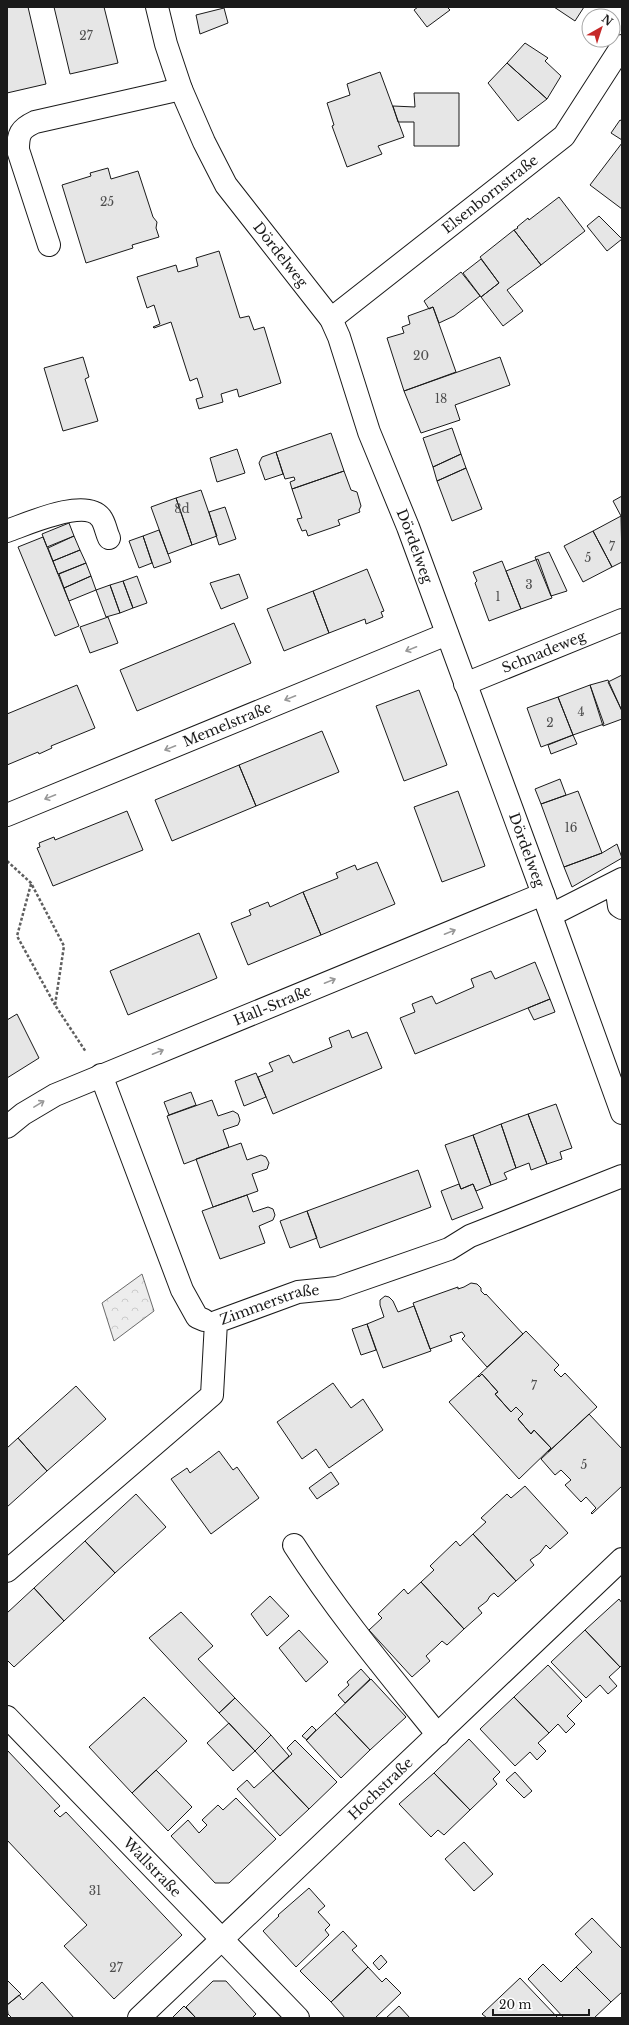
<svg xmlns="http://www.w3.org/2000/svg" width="629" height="2025" font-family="'Libre Baskerville',serif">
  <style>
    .forest { fill: url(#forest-crowns); stroke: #6a6a6a }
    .building { fill: #e6e6e6; stroke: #1a1a1a }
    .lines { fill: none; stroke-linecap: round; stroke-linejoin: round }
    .minor-casing { stroke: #1a1a1a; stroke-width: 24 }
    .path { stroke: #5f5f5f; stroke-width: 2.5; stroke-dasharray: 3 2; stroke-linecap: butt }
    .minor { stroke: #fff; stroke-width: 22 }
    .oneway { stroke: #989898 }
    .labels { text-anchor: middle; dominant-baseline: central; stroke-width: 3; stroke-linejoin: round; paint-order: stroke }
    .number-label { font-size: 12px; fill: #4d4d4d }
    .street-label { font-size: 14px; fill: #1a1a1a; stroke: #fff }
  </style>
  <defs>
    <pattern id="forest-crowns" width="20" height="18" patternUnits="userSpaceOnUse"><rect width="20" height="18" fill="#ededed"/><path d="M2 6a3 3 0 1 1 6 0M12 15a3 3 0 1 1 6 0" fill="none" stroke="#cbcbcb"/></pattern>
  </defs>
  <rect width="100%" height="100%" fill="#fff"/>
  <path class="forest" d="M142,1274L154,1311L114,1341L102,1303Z"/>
  <path class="building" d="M7,7H28L46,84L7,93Z
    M54,7H104L118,63L70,74Z
    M418,7H447L450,10L427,27L414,10Z
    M554,7H584L575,21Z
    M224,8L228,23L200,34L196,15Z
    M525,43L548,58L545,61L561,76L547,99L507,63Z
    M507,63L547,99L518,121L488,83Z
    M380,72L404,137L378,146L382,154L347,167L332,126L334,125L327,103L350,95L347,84Z
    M414,93H459V146H414V122H398L393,106L415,107Z
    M620,120L622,121V140L611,133Z
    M622,143V209L590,185Z
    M108,168L111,179L138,171L153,217L157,222L156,228L159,237L132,245L133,248L86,263L62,185L91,176L90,173Z
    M559,197L585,231L541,265L514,230L518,228L517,227L528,218L529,220Z
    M599,216L622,239L607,251L587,226Z
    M514,230L541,265L507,290L523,311L503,326L481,297L499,283L480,257Z
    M219,251L240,318L249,316L254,330L264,327L281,383L239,397L237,389L221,394L223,402L199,409L196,399L203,397L197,378L190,381L171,322L154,328L153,327L160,324L154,305L147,308L137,277L176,265L178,272L198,266L196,258Z
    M481,259L499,283L481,297L463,273Z
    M461,272L480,296L454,316L439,323L433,307L429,309L424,301Z
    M433,307L456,372L404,391L387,338L404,333L402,327L410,324L408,316Z
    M83,357L89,377L85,379L98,421L63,431L44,368Z
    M500,357L510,385L455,405L460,420L421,433L404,391Z
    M452,428L461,454L433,467L423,438Z
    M331,433L344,471L292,489L290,482L295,480L294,477L285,479L276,452Z
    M237,449L245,473L217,482L210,458Z
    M276,452L283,474L265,480L259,463L262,457Z
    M461,454L466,468L437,481L433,467Z
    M466,468L482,509L452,521L437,481Z
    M344,471L351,490L357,492L361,506L359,510L360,512L338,520L340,525L308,536L306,530L302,531L297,519L302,518L292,489Z
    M201,490L217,536L192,545L176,498Z
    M622,496V516H621L613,501Z
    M176,498L192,545L168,554L151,507Z
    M225,507L236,539L219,545L209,512Z
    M621,516L622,562L612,567L593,531Z
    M69,523L74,536L47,547L42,534Z
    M159,530L171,562L154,568L143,536Z
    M593,531L612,567L583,582L564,546Z
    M74,536L80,550L53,561L48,548Z
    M143,536L152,563L139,568L129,541Z
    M43,537L79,626L55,636L18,547Z
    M80,550L86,563L58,574L53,561Z
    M549,552L567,591L551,596L535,557Z
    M538,559L552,598L521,609L506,571Z
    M502,561L521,609L489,621L475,583L477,581L473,572Z
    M86,563L91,576L64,588L59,574Z
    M367,569L384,611L381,612L383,617L366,624L365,619L329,633L313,591Z
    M239,574L248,598L221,609L210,583Z
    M91,576L96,590L69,601L64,588Z
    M137,576L147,603L133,608L123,581Z
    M123,581L133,608L120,613L110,585Z
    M110,585L120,613L106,617L96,590Z
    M313,591L329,633L284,651L267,609Z
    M108,617L118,643L90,653L80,627Z
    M234,623L251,663L137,711L120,670Z
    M622,675V711L608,682Z
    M608,680L622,711V719L603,726L590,685Z
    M77,685L95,728L51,746L52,748L39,754L38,752L7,765V714Z
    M590,685L604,724L573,735L558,697Z
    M419,690L447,765L404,781L376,706Z
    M558,697L573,735L541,747L527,708Z
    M322,731L339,772L256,806L239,765Z
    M573,735L577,744L551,754L548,745Z
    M239,765L256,806L172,841L155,800Z
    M560,779L566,795L541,804L535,789Z
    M458,791L485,866L442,882L414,807Z
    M578,791L602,853L564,867L541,804Z
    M127,811L143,850L53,886L37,848L40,847L39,843L54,837L55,840Z
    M617,844L622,858L572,887L564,867L602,853Z
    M377,862L395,904L321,935L303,892L338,878L336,873L355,865L357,870Z
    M303,892L321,935L248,965L231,923L251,915L249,910L268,902L270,907Z
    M199,933L217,978L128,1015L110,971Z
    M535,962L550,999L415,1054L400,1018L415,1012L412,1004L432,996L436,1004L474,987L471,979L491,971L495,979Z
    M550,999L555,1012L534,1020L528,1008Z
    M17,1014L39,1058L7,1078V1020Z
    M349,1030L352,1038L367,1032L382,1068L273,1114L258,1077L273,1071L269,1063L289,1055L293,1063L332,1047L329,1038Z
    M256,1073L266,1097L244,1106L235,1081Z
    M191,1092L196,1105L169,1115L164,1102Z
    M212,1100L218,1116L233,1111L238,1114L240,1120L238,1125L223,1130L229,1147L184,1164L167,1116Z
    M556,1104L572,1148L560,1152L562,1159L547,1164L528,1114Z
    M528,1114L547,1164L531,1170L529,1163L516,1168L501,1124Z
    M501,1124L516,1168L504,1173L507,1179L491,1185L473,1135Z
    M473,1135L491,1185L476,1191L473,1184L461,1189L445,1145Z
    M241,1143L247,1160L261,1155L266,1157L269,1163L267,1169L252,1174L258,1191L213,1207L196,1159Z
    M418,1170L431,1207L320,1248L307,1211Z
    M459,1184L461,1189L473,1184L483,1208L452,1220L441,1191Z
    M247,1195L253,1212L268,1207L273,1209L275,1215L273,1220L259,1226L265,1243L220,1259L202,1211Z
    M307,1211L317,1238L290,1248L280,1221Z
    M471,1283L477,1284L481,1288V1291L485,1295L486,1294L523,1334L487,1367L462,1339L465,1336L462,1332L450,1336L452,1341L430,1349L413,1303L458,1287V1289L464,1287Z
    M385,1296L389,1297L393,1301L398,1312L414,1306L431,1351L383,1368L367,1324L384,1317L380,1305V1300Z
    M367,1324L376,1350L361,1355L352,1329Z
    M526,1331L559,1365L554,1370L561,1377L565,1373L597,1407L548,1452L551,1448L534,1430L531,1434L518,1419L523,1414L516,1407L511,1412L495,1394L498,1392L482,1374L479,1377L478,1376Z
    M482,1374L498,1392L495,1394L511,1412L516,1407L523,1414L518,1419L531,1434L534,1430L551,1448L519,1479L449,1402L478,1376L479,1377Z
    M333,1383L351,1408L363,1399L383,1430L329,1468L316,1449L302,1459L277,1422Z
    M76,1386L106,1419L47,1471L18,1438Z
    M589,1414L622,1449V1486L592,1514L591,1513L596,1508L586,1497L581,1502L565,1485L571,1480L561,1470L555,1475L541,1459Z
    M18,1438L47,1471L7,1507V1448Z
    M219,1451L233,1470L237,1467L259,1498L211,1534L171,1479L187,1468L190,1473Z
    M331,1472L339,1484L317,1499L309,1488Z
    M525,1486L568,1533L550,1549L546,1545L540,1553L530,1560L534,1565L516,1581L473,1534L486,1522L481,1518L507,1494L511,1498Z
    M136,1494L166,1527L115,1573L85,1541Z
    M473,1534L516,1581L498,1597L494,1593L490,1596L487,1601L478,1608L482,1613L464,1629L421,1582L434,1570L430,1566L456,1541L460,1546Z
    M85,1541L115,1573L64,1621L34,1588Z
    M421,1582L464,1629L447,1645L442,1641L439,1644L426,1656L430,1661L412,1677L369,1630L382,1618L378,1614L404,1589L408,1594Z
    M34,1588L64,1621L14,1667L7,1660V1613Z
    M270,1596L289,1616L267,1636L251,1614Z
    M619,1599L622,1603V1665L620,1667L585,1630Z
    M181,1612L213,1646L198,1659L235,1698L219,1713L149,1638Z
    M299,1630L328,1662L306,1682L279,1648Z
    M585,1630L620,1667L609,1677L617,1686L608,1694L600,1685L586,1698L551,1662Z
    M548,1665L582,1701L567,1716L575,1724L566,1733L558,1724L549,1733L514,1697Z
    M361,1669L370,1679L345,1703L338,1695L349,1685L347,1682Z
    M371,1679L406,1717L370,1750L335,1713Z
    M144,1697L187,1741L132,1793L89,1747Z
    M514,1697L549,1733L538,1743L546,1751L537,1760L530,1752L515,1766L480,1729Z
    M235,1698L271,1735L255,1751L219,1713Z
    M335,1713L370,1750L341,1778L306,1740Z
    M229,1723L255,1751L233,1771L207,1743Z
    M312,1726L316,1730L307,1740L302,1736Z
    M271,1735L289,1756L273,1771L255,1751Z
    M469,1739L500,1772L493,1779L497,1784L470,1810L434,1773Z
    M295,1740L337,1782L309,1809L273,1771L292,1754L287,1748Z
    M7,1750L60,1806L54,1811L60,1817L66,1812L182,1935L114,1999L64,1946L87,1925L7,1840Z
    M156,1770L192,1807L168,1831L132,1793Z
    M273,1771L309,1809L280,1836L237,1789L247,1780L254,1788Z
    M515,1772L532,1791L524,1798L506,1780Z
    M434,1773L470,1810L444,1835L438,1830L431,1837L399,1804Z
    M236,1798L276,1839L229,1883H215L171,1836L188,1820L199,1833L207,1825L202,1820L218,1805L223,1810Z
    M464,1842L493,1874L474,1891L445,1859Z
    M309,1888L325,1906L318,1912L330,1925L325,1930L329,1935L296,1967L263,1931L279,1916L278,1915Z
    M592,1918L622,1949V1992L611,2002L576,1967L592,1952L575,1934Z
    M343,1931L357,1946L352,1950L368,1967L331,2002L300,1971Z
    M381,1955L387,1962L379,1970L373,1963Z
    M543,1964L561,1982L576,1967L611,2002L594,2018H564L528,1979Z
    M368,1967L382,1982L386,1978L401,1993L375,2018H345L331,2002Z
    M520,1978L558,2018H487L482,2014Z
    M7,1980L21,1994L7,2005Z
    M213,1981H226L256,2014L252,2018H196L186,2007Z
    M42,1982L74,2018H12L8,2014L7,2005L19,1995L23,2000Z
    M184,2006L196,2018H172Z
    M399,2006L410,2018H386Z"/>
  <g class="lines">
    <defs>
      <g id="minor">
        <path id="s1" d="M157,7L166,44L181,89L204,142L226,185L331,319L339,337L369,432L408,527L543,894L622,1113"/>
        <path d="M49,245L18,150C18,134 20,129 35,122L181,89"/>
        <path id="s2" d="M331,319L564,136L622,46"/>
        <path d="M7,531C27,524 86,497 101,518C105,523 106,532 109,538"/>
        <path id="s3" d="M465,684L622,620"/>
        <path id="s4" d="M7,815L447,634"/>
        <path d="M622,882L617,892L619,906L622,908"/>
        <path d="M551,915L622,879"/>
        <path d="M101,1075L182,1290L197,1317L204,1320"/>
        <path id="s5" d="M7,1127L23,1114L55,1095L543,894"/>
        <path d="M294,1545C337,1612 388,1673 438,1735"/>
        <path id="s6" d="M7,1571L212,1395L216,1322L298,1292L337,1288L449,1249L470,1236L622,1176"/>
        <path id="s7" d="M7,1717L298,2018"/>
        <path id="s8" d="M139,2018L622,1559"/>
      </g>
    </defs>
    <use href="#minor" class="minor-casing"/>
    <path class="path" d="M7,861L31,883L64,946L55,1005L86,1052
      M31,884L17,936L55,1005"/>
    <use href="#minor" class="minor"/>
  </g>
  <defs><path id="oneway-shaft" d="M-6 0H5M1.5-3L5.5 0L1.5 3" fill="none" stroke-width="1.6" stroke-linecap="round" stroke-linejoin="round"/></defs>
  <g class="oneway">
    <use href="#oneway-shaft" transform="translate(411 649) rotate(158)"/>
    <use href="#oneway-shaft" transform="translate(290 698) rotate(158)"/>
    <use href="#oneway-shaft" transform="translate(170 748) rotate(158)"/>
    <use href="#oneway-shaft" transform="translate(50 797) rotate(158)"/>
    <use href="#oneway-shaft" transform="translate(450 932) rotate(-22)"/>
    <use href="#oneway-shaft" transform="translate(330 981) rotate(-22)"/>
    <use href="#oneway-shaft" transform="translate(158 1052) rotate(-22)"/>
    <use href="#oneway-shaft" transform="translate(39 1104) rotate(-31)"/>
  </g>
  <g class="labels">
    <g class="number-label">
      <text x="86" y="35">27</text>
      <text x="107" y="201">25</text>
      <text x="421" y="355">20</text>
      <text x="441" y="398">18</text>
      <text x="182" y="508">8d</text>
      <text x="612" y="546">7</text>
      <text x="588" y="557">5</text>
      <text x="529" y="584">3</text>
      <text x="498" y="596">1</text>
      <text x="581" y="711">4</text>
      <text x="550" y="722">2</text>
      <text x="571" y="827">16</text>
      <text x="534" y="1385">7</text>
      <text x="584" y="1464">5</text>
      <text x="95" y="1890">31</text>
      <text x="116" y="1967">27</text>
    </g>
    <g class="street-label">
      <text stroke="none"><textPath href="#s2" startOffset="202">Elsenbornstraße</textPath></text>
      <text stroke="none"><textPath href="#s1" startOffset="280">Dördelweg</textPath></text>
      <text stroke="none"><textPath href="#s1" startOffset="604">Dördelweg</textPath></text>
      <text stroke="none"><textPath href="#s3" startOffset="85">Schnadeweg</textPath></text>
      <text stroke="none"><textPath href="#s4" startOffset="238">Memelstraße</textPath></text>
      <text stroke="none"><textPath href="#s1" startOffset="928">Dördelweg</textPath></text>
      <text stroke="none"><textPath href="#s5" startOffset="293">Hall-Straße</textPath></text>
      <text stroke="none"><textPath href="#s6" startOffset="400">Zimmerstraße</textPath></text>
      <text stroke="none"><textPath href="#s8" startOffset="333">Hochstraße</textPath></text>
      <text stroke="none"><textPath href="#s7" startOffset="209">Wallstraße</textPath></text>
    </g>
  </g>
  <rect width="629" height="2025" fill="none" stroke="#1a1a1a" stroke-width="16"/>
  <g transform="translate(601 28) rotate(39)"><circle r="19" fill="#ffffff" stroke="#a3a3a3"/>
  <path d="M0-3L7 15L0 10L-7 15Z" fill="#c62828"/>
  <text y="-6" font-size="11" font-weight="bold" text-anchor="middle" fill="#1a1a1a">N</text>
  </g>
  <path d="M493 2009v6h96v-6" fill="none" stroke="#1a1a1a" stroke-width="2"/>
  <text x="499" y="2009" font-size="12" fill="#1a1a1a" stroke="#ffffff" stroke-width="3" paint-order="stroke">20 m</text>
</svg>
